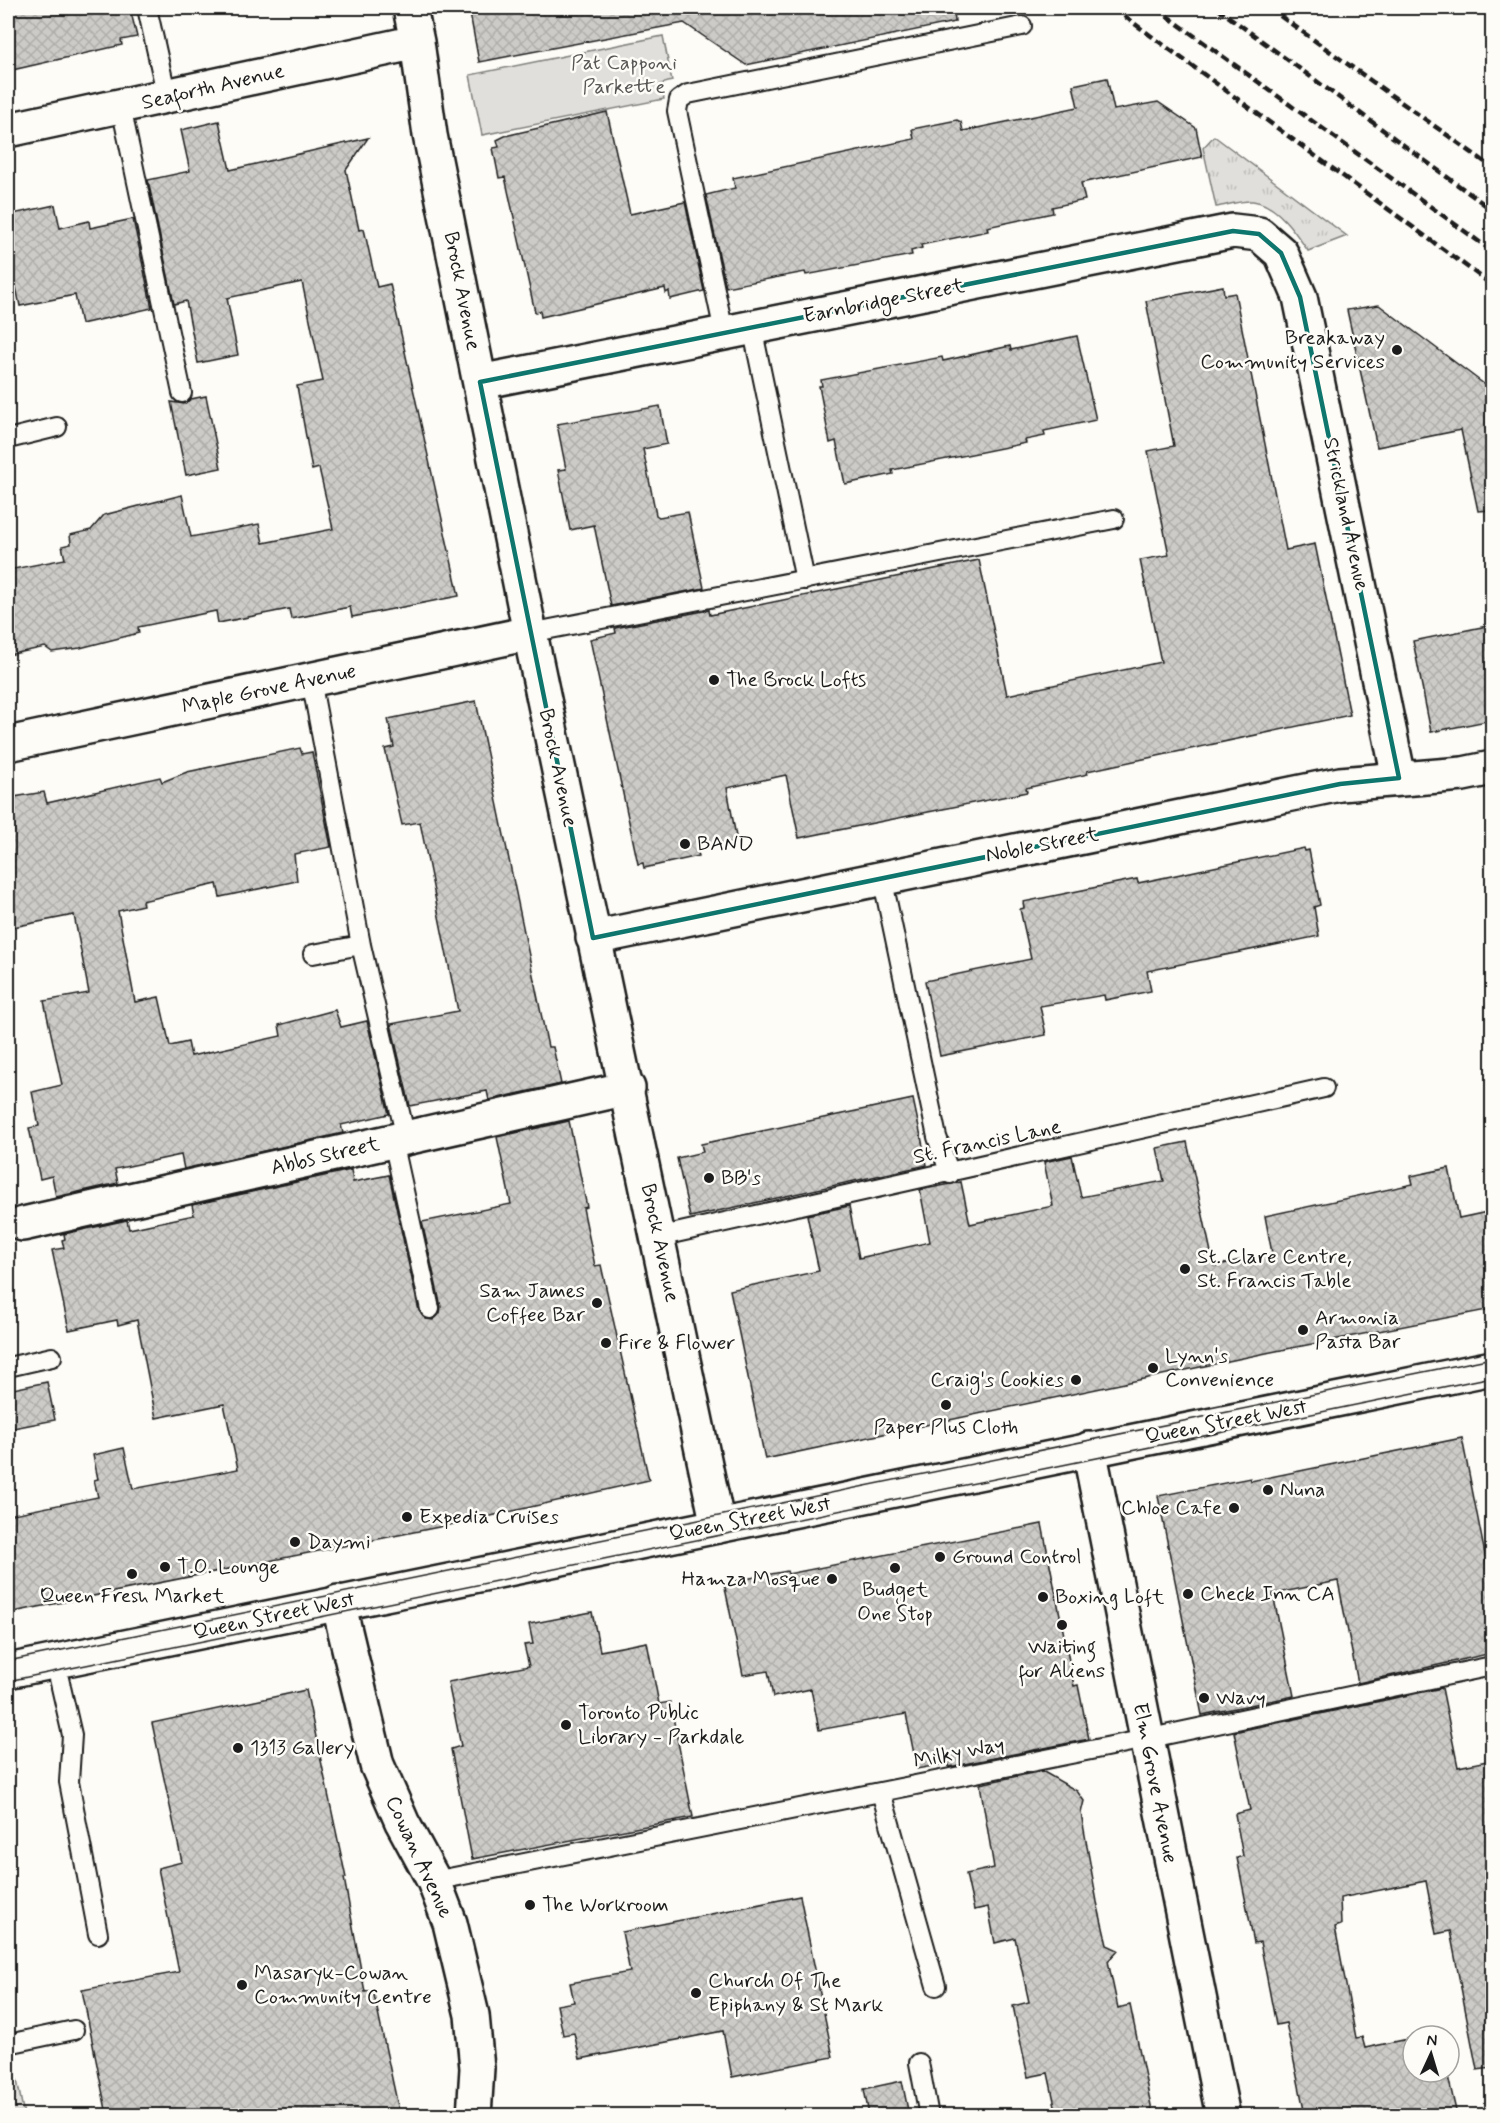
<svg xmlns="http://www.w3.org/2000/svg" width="1500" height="2123" font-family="Mynerve,sans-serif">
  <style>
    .grass { fill: url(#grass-tufts); stroke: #7e7e7c; stroke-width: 1.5 }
    .green { fill: #e0dfdb; stroke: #7e7e7c; stroke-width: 1.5 }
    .building { fill: url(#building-cross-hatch); stroke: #1c1c1c; stroke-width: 1.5 }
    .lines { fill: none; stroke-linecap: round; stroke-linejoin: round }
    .service-casing { stroke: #1c1c1c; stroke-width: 22 }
    .minor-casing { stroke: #1c1c1c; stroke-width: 38 }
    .secondary-casing { stroke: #1c1c1c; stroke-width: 38 }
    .service { stroke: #fdfcf7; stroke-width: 18 }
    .minor { stroke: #fdfcf7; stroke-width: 33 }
    .secondary { stroke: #fdfcf7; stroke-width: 33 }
    .tram { stroke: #1c1c1c; stroke-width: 1.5 }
    .rail { stroke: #1c1c1c; stroke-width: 4.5; stroke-dasharray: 9 4.5; stroke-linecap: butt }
    .marked { fill: none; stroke: #0f766e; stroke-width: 4.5; stroke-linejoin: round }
    .poi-dot { fill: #1c1c1c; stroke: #fdfcf7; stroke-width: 2 }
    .labels { text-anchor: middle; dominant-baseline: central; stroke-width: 5; stroke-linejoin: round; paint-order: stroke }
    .park-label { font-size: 21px; fill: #575655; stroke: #fdfcf7 }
    .street-label { font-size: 21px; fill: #1c1c1c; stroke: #fdfcf7 }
    .poi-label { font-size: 21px; fill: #1c1c1c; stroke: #fdfcf7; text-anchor: start }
  </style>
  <defs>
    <pattern id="grass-tufts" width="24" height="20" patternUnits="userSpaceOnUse" patternTransform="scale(1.5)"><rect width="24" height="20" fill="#e0dfdb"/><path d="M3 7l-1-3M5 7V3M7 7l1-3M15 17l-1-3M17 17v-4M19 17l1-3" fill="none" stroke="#c0bfbb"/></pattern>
    <pattern id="building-cross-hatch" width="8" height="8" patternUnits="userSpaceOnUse" patternTransform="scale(1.5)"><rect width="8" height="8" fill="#cccbc8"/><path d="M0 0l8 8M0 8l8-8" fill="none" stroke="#afaeab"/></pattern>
  </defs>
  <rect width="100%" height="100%" fill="#fdfcf7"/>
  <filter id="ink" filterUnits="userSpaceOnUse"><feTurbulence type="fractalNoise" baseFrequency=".0167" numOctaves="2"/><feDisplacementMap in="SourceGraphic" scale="12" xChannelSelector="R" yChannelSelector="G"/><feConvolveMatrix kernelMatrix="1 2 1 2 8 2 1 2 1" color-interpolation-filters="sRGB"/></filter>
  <g filter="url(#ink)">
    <path class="grass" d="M1214,136L1347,236L1308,251C1296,233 1277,204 1253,201C1241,200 1228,205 1216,207L1203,148Z"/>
    <path class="green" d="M663,36L672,81L661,84L664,99L482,135L470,75Z
      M17,2080L24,2115H8V2082Z"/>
    <path class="building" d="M8,8H130L137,37L121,40L122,45L8,71Z
      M469,8H954L955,22L746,65L684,23L479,62Z
      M1107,78L1114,110L1158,102L1196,128L1202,157L1081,183L1085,200L1052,207L1053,213L987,227L988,231L921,245L922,248L911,251L912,255L806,275L805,272L726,287L706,195L735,188L733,178L914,139L912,129L957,120L961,122L963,131L1078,107L1073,85Z
      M607,112L630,214L685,202L704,291L670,299L669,291L666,293L665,288L541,317L540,311L535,312L505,177L499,178L493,148L499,147L497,140L505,136Z
      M219,121L230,170L368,138L346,170L359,230L364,229L377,287L390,284L459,596L352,617L350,607L291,619L289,609L218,623L216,611L138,627L139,633L80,648L52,652L45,647L8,655V570L65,559L62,546L71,544L70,535L91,530L104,515L182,495L191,537L259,524L263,543L333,529L319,468L312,470L297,386L323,381L302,282L227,298L238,355L198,363L186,301L174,304L148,180L190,171L181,130Z
      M55,205L60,228L89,221L90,228L133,219L152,308L81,324L75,295L20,306L16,287L8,288V215Z
      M1223,286L1224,295L1235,293L1286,550L1315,544L1350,715L1087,771L1088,774L1026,788L1027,792L799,838L786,775L727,788L737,842L697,850L699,856L644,868L643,863L638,864L590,639L616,633L615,628L709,610L710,615L979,560L1007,695L1161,662L1140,560L1169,555L1148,451L1174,446L1146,301Z
      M1379,305L1492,390V510L1478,511L1461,430L1377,447L1347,310Z
      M1077,336L1096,420L1044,431L1045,436L1025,440L1026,443L892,470L893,474L845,484L836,441L830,443L819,386H822L821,380L942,357L943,361L1010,346L1011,350Z
      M206,396L221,468L186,475L171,402L184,404L191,399Z
      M660,406L667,444L643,449L656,515L659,517L688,512L704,588L611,606L594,525L570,530L558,470L566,469L557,424Z
      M1492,625V720L1431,732L1413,641Z
      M476,701L548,1047H553L561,1084L489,1100L487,1091L410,1106L391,1024L458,1011L420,822L402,825L385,749L394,747L388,719Z
      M300,748L302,754L312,752L331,847L294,854L297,881L220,897L217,884L142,901L143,905L118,911L135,1002L159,997L170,1046L188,1042L191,1056L281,1036L279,1025L335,1010L341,1027L367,1021L389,1114L341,1125L343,1133L184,1169L181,1155L115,1169L118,1183L56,1197L52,1176L40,1179L29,1128L39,1126L32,1092L62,1085L44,1001L89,993L74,915L8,928V798L44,792L47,803L160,777L162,782L187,772Z
      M1304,848L1305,851L1309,850L1320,905L1314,907L1319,936L1147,971L1151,991L1105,1000L1104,995L1040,1006L1046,1035L940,1056L925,981L1031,959L1020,909L1024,908L1023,902L1137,879L1138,883Z
      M913,1099L927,1165L690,1217L677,1158L703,1152L701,1144Z
      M569,1121L587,1207L583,1208L595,1266L601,1265L649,1480L469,1521L8,1613V1515L98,1497L94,1480L98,1479L93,1455L124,1448L133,1489L238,1469L224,1404L156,1418L137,1320L118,1325L117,1320L69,1330L52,1250L64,1248L62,1240L65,1239L64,1234L127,1220L129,1229L194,1215L192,1205L351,1170L353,1182L389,1175L419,1311L426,1319L433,1320L440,1313L441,1307L422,1222L511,1204L497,1137Z
      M1187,1142L1214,1266L1272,1253L1265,1216L1413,1184L1411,1176L1449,1168L1459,1218L1492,1211V1309L1271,1352L765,1459L730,1290L819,1271L807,1215L849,1206L859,1258L930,1242L920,1190L961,1182L970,1224L1053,1206L1044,1162L1072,1156L1081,1197L1164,1181L1157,1148Z
      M47,1382L55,1420L8,1429V1390Z
      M1462,1438L1492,1590V1653L1358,1683L1338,1581L1273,1594L1294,1696L1202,1715L1158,1496L1250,1478L1251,1481Z
      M1042,1524L1074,1686L1078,1685L1089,1739L949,1767V1763L917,1769L906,1714L819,1730L811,1689L773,1697L768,1671L743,1675L724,1583L787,1571L788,1574Z
      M592,1612L600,1651L647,1642L659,1704L670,1702L693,1817L472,1859L451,1749L461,1746L448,1682L529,1666L524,1645L533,1644L529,1624Z
      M1442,1688L1458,1767L1492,1760V2068L1477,2070L1450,1931L1436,1934L1426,1881L1340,1898L1341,1925L1335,1927L1356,2038L1362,2037L1365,2048L1413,2038V2072H1447L1457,2115H1305L1286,2023L1276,2025L1260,1942L1254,1943L1237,1858L1243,1856L1235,1814L1250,1810L1234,1732Z
      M306,1690L346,1878H344L365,1992L373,1990L399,2111L379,2115H107L82,1990L179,1972L158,1868L182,1862L152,1723Z
      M1042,1771L1077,1791L1084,1801L1081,1813L1097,1902L1107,1945L1118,1950L1108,1961L1118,2008L1130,2005L1153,2115H1057L1048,2073L1028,2077L1013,2006L1029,2002L1015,1938L995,1943L988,1907L974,1910L966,1874L994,1868L980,1784Z
      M800,1896L833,2057L732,2077L723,2031L580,2059L574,2033L563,2035L557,2005L574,2002L570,1983L630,1972L622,1932Z
      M902,2081L909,2115H869L864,2089Z"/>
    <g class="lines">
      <defs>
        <path id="service" d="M147,8L167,97
          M121,107L182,393
          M752,327L805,580
          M724,332L677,111L679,100L688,94L1022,26
          M8,439L57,427
          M530,633L1114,519
          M311,680L361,945L406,1138
          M882,877L937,1137L950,1174
          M313,954L361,945
          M393,1141L430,1309
          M658,1237L1324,1088
          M8,1367L52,1357
          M55,1661L72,1735L69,1782L98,1934
          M881,1792L936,1986
          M434,1881L1146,1739L1492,1666
          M8,2044L74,2030
          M919,2063L929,2116"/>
        <path id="minor" d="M410,8L417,42L430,135L530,633L718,1526
          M8,130L417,42
          M480,382L1233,231L1259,234L1281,253L1300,297L1399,778
          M8,744L530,633
          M593,938L1340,784L1463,774L1492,768
          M23,1224L628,1088
          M1089,1449C1134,1671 1178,1894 1223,2116
          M338,1602L377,1765L402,1822L434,1881L450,1923L472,2015L477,2068L474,2116"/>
        <path id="secondary" d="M8,1671L1492,1368"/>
      </defs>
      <use href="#service" class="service-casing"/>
      <use href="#minor" class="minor-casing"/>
      <use href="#secondary" class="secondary-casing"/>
      <use href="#service" class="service"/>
      <use href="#minor" class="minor"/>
      <use href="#secondary" class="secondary"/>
      <path class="tram" d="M8,1661L1492,1358
        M8,1681L1492,1377"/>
      <path class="rail" d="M1113,8L1492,285
        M1156,8L1492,251
        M1217,8L1492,210
        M1269,8L1492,167"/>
    </g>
  </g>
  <path class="marked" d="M1233,231L1259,234L1281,253L1300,297L1399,778L1340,784L593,938L480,382Z"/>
  <g class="poi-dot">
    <circle cx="1397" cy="350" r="6"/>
    <circle cx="714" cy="680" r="6"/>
    <circle cx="685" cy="844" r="6"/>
    <circle cx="709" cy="1178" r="6"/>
    <circle cx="1185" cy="1269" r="6"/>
    <circle cx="597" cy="1303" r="6"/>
    <circle cx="1303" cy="1330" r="6"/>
    <circle cx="606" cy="1343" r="6"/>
    <circle cx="1153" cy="1368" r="6"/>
    <circle cx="1076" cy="1380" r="6"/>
    <circle cx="946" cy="1405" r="6"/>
    <circle cx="1268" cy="1490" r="6"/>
    <circle cx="1234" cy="1508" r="6"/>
    <circle cx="407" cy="1517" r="6"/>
    <circle cx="295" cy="1542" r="6"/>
    <circle cx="940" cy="1557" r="6"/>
    <circle cx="165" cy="1567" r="6"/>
    <circle cx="895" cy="1568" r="6"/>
    <circle cx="132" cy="1574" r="6"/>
    <circle cx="832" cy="1579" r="6"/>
    <circle cx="1188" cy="1594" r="6"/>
    <circle cx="1043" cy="1597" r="6"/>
    <circle cx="1062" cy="1625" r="6"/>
    <circle cx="1204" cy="1698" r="6"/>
    <circle cx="566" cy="1725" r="6"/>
    <circle cx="238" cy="1748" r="6"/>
    <circle cx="530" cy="1905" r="6"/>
    <circle cx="242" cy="1985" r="6"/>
    <circle cx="696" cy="1993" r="6"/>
  </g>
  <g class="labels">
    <g class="park-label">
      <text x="624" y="63">Pat Capponi<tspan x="624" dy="24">Parkette</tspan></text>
    </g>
    <g class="street-label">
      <text transform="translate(213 87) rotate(-13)">Seaforth Avenue</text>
      <text transform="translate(462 291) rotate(79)">Brock Avenue</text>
      <text transform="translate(884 301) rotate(-11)">Earnbridge Street</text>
      <text transform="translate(1346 514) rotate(78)">Strickland Avenue</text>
      <text transform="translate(269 689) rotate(-12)">Maple Grove Avenue</text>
      <text transform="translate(558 768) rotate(78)">Brock Avenue</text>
      <text transform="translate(1042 845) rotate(-11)">Noble Street</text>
      <text transform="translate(987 1142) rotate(-12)">St. Francis Lane</text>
      <text transform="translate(325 1156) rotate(-13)">Abbs Street</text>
      <text transform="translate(660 1243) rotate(78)">Brock Avenue</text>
      <text transform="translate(1226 1422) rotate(-11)">Queen Street West</text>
      <text transform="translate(750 1519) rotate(-11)">Queen Street West</text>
      <text transform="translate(274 1616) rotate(-12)">Queen Street West</text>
      <text transform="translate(959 1753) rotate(-11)">Milky Way</text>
      <text transform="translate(1155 1783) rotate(79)">Elm Grove Avenue</text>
      <text transform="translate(419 1857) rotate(65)">Cowan Avenue</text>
    </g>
    <g class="poi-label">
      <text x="1385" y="338" text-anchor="end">Breakaway<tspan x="1385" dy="24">Community Services</tspan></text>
      <text x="726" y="680">The Brock Lofts</text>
      <text x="697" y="844">BAND</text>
      <text x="721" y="1178">BB's</text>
      <text x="1197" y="1257">St. Clare Centre,<tspan x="1197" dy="24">St. Francis Table</tspan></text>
      <text x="585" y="1291" text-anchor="end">Sam James<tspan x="585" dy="24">Coffee Bar</tspan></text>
      <text x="1315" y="1318">Armonia<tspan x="1315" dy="24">Pasta Bar</tspan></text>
      <text x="618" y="1343">Fire &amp; Flower</text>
      <text x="1165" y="1356">Lynn's<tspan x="1165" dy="24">Convenience</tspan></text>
      <text x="1064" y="1380" text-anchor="end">Craig's Cookies</text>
      <text x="946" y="1427" text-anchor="middle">Paper Plus Cloth</text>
      <text x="1280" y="1490">Nuna</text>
      <text x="1222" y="1508" text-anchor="end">Chloe Cafe</text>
      <text x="419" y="1517">Expedia Cruises</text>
      <text x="307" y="1542">Daymi</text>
      <text x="952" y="1557">Ground Control</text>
      <text x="177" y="1567">T.O. Lounge</text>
      <text x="820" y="1579" text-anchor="end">Hamza Mosque</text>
      <text x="895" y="1590" text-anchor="middle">Budget<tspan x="895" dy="24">One Stop</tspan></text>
      <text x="1200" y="1594">Check Inn CA</text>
      <text x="132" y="1596" text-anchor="middle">Queen Fresh Market</text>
      <text x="1055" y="1597">Boxing Loft</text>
      <text x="1062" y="1647" text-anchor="middle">Waiting<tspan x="1062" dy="24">for Aliens</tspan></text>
      <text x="1216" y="1698">Wavy</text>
      <text x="578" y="1713">Toronto Public<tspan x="578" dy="24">Library - Parkdale</tspan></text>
      <text x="250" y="1748">1313 Gallery</text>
      <text x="542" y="1905">The Workroom</text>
      <text x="254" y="1973">Masaryk-Cowan<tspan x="254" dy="24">Community Centre</tspan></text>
      <text x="708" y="1981">Church Of The<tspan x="708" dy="24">Epiphany &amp; St Mark</tspan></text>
    </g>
  </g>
  <rect width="1500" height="2123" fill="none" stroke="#fdfcf7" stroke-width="30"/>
  <rect x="15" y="15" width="1470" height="2093" fill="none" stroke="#1c1c1c" stroke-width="2" filter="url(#ink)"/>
  <g transform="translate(1431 2054) rotate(4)"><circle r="28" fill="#fdfcf7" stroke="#a3a29f" stroke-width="1.5"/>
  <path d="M0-4.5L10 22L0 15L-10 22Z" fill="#1c1c1c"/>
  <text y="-9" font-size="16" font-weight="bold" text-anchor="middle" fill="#1c1c1c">N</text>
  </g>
</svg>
